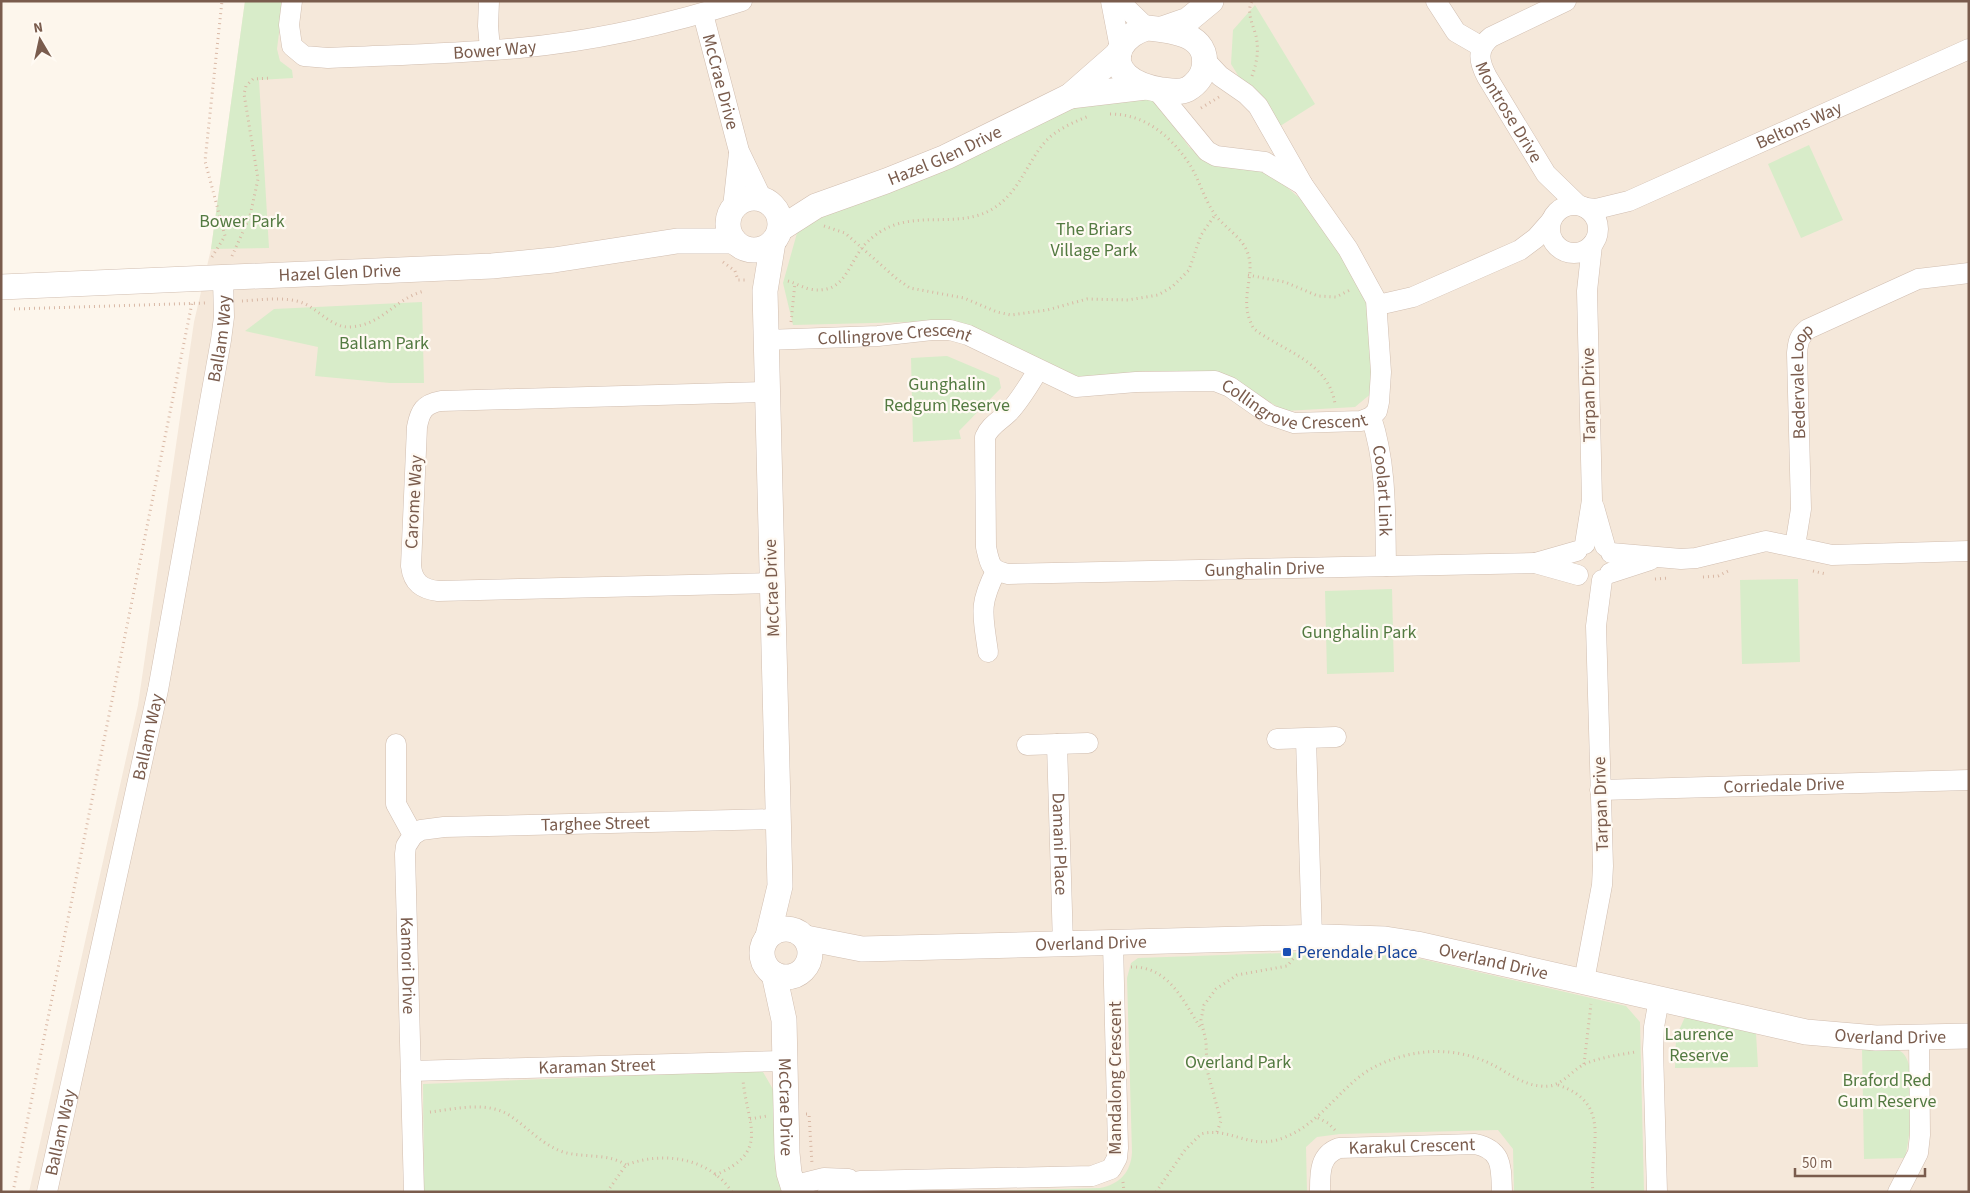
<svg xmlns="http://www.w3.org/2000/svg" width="1970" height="1193" font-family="'Source Sans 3',sans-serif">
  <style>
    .residential { fill: #f5e8da }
    .green { fill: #d8ecc9 }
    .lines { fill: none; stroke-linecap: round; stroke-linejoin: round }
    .minor-casing { stroke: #d1beb0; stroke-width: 21 }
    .tertiary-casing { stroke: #d1beb0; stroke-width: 26 }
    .path { stroke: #d9b8a5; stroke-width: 3; stroke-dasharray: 1 4; stroke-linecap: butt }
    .minor { stroke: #fff; stroke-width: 20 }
    .tertiary { stroke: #fff; stroke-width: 25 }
    .transit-dot { fill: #1a4fb4; stroke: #fffaf3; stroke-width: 2 }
    .labels { text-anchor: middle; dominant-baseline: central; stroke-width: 4.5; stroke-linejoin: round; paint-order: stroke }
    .street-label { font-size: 18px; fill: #7a5c4d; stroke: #fffaf3 }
    .park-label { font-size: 18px; fill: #537a41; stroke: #fffaf3 }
    .transit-label { font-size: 18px; fill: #164399; stroke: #fffaf3; text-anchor: start }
  </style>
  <rect width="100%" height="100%" fill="#fdf6ec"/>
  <path class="residential" d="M245,1H1969V1192H29L138,705L194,322L211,249Z"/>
  <path class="green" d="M245,1H283L277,49L280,61L292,70L293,78L259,80L269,248L211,249Z
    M1255,5L1315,104L1277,128L1255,103L1231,64L1233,30Z
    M1130,95L1157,101L1189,147L1213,162L1263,167L1316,212L1370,303L1373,392L1355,407L1285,411L1219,372L1145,371L1076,378L950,321L793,325L783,283L797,233L841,203L1068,105Z
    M1809,145L1843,220L1801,238L1768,164Z
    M422,302L424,383H390L315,376L318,347L245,331L274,309Z
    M947,356L999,378L1001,388L959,431L961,439L913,442L911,358Z
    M1798,579L1800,662L1742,664L1740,580Z
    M1392,589L1394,672L1327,674L1325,591Z
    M1340,951L1421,959L1626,1006L1640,1022L1644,1192H1514L1513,1149L1498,1130L1340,1134L1317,1137L1306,1147L1307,1192H948L1100,1188C1120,1184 1131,1172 1132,1152L1127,978L1131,963L1138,958Z
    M1685,1017L1756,1033L1758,1067L1675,1068L1676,1037Z
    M1862,1048C1873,1049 1890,1046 1900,1051C1920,1061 1910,1139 1905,1158L1864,1159Z
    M743,1071L763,1072L774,1091L775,1165L782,1192H424L423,1084Z"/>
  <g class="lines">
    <defs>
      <g id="minor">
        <path id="s1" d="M292,1L289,25L292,46L304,56L328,58C392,55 455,54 519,48C594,41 670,24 742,1"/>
        <path d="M489,1L488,26L490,49"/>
        <path d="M1111,1L1120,48"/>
        <path d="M1119,1L1147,28"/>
        <path d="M1436,1L1456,32L1482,47"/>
        <path id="s2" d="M1566,1L1491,37C1476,49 1479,62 1487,77L1546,174L1578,205"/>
        <path id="s3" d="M703,14L739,151L762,199"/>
        <path d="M1156,89L1207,151L1216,156L1265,162L1303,185"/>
        <circle cx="1574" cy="229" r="24"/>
        <path d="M733,207L739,153"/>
        <path id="s4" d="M1586,208L1596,209L1629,201L1969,49"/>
        <path d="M1378,305L1413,297L1520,250L1536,238L1551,221"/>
        <path id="s5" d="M766,340L878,336L932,330H950L968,335L1076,387L1136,382L1215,381L1230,387L1270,415L1294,423L1361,421L1371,417L1377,411L1379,402L1381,372L1376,300L1348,249L1303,185L1258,106L1246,94L1220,76L1205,60"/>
        <path id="s6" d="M1038,370C1029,385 1021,399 1009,412C1000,421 990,425 985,437L986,547C990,565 990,570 1008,574L1535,563L1578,575"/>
        <path d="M767,392L441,401C424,404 420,411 417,427L411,566C413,583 422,589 438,591L772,583"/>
        <path id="s7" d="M1371,417C1387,465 1385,515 1386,566"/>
        <path d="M1594,507L1605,546"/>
        <path d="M1585,544L1592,500L1587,291L1592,245"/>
        <path id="s8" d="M1795,546L1801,509L1797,353C1798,342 1799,336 1808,329L1918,279L1969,273"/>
        <path d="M1611,553L1681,559L1696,558L1766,541L1832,555L1969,551"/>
        <path d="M1535,563L1577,551"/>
        <path d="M1610,573L1650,560"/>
        <path d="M988,652C983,615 978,606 996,571"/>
        <path d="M1277,739L1336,737"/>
        <path d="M1306,739L1312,938"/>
        <path id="s9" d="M396,744V804L413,835L406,846L405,854L414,1192"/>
        <path id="s10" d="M1057,744L1063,945"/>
        <path d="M1027,745L1088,743"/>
        <path id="s11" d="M1600,790L1969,780"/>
        <path id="s12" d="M413,835L421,830L444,827L778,819"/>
        <path d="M1584,981L1602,885L1603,866L1596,626L1602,580"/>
        <path id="s13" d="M411,1071L784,1061"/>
        <path d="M792,1186L824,1178L849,1179"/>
        <path id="s14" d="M47,1192L158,690L221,340L224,317L223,279"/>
        <path d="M828,1192L860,1181L1092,1176L1111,1169L1117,1158L1118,1148L1113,943"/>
        <path id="s15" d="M1320,1192C1320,1174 1319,1155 1339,1148L1475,1144C1503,1150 1501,1167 1502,1192"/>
        <path d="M1657,1192L1653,1049L1654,1027L1659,999"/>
        <path d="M1898,1192L1918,1153L1920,1135L1919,1037"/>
      </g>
      <g id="tertiary">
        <path d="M1147,28C1171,30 1210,34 1204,68C1202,77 1196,84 1188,89C1180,93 1171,91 1162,90C1149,88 1137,85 1127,76C1106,57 1126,33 1147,28Z"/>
        <path d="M1162,29L1188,20L1211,1"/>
        <path d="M1070,96L1146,87"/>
        <circle cx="754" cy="224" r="26"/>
        <path id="s16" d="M780,229L816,206L886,181L946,157L1070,96L1119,53"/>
        <path id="s17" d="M1,287L492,266L554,260L677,241H734"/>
        <circle cx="786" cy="953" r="24"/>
        <path d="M768,936L780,886L765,291L773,242"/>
        <path id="s18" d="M806,938L862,949L1324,937L1385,939L1417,944L1806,1032L1876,1038L1969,1036"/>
        <path id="s19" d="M774,974L784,1020L787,1153L789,1173L795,1192"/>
      </g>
    </defs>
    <use href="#minor" class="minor-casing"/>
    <use href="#tertiary" class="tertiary-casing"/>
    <path class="path" d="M1252,76C1257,63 1259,50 1256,36C1253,24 1246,13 1252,1
      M1201,108L1219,97
      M1110,114C1143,114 1167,133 1186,159C1198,175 1203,197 1214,213C1224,228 1243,237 1248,254C1256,278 1237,300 1254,329C1283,351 1329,362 1335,404
      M824,226L845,233L897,279L910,288L964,298L997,312L1011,315L1047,310L1087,299L1128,300L1158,295L1172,287L1189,270L1201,235L1215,215
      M232,256L250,216L258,179L244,94L246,86L253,79L271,78
      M212,257L225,236L205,161L222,1
      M723,262L735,271L738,280H747
      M1248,275L1285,282L1318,296L1336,297L1350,290
      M788,281C795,283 802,287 809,289C842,295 846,271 861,249C867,241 878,232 887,228C925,210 968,232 1002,202C1023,184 1030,156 1049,138C1060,128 1076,121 1089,116
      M242,301C260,300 285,296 303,303C318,309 332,328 350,327C383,325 394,299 424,291
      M14,309L205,303
      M791,322L795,283
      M1813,571L1826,574
      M1703,577L1718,576L1730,570
      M1655,579L1669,578
      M1131,967C1170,966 1184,1003 1202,1030
      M1584,1064L1591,1004
      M1558,1085C1615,1104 1588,1149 1593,1192
      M430,1112C456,1109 489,1100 512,1117C529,1129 543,1145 563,1152C583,1158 609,1153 626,1165
      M806,1114H809L812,1164
      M1318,1118L1328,1123L1335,1130
      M750,1119L767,1116
      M1217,1132L1221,1121L1207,1070L1206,1041L1201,1020L1204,1005L1216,989L1237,975L1287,966L1294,958
      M715,1175C771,1152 747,1124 743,1080
      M1123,1182L1124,1192
      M13,1192L192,303
      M607,1192L626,1165C662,1151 709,1157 732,1192
      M1156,1192L1185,1150L1201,1134C1229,1126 1250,1151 1283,1138C1315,1126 1333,1098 1359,1077C1375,1064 1398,1056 1418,1053C1442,1049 1468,1053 1489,1063C1506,1071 1522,1085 1541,1086C1562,1089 1570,1070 1587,1063C1602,1057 1619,1055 1635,1052"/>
    <use href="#minor" class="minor"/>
    <use href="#tertiary" class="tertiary"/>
  </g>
  <rect class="transit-dot" x="1282" y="947" width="10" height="10" rx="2.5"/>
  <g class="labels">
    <g class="street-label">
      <text stroke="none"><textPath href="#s1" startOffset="252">Bower Way</textPath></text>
      <text stroke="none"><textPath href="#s3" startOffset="70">McCrae Drive</textPath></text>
      <text stroke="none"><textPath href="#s2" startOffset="169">Montrose Drive</textPath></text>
      <text stroke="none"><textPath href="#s4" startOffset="230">Beltons Way</textPath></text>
      <text stroke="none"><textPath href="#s16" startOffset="181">Hazel Glen Drive</textPath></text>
      <text stroke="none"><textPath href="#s17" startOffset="339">Hazel Glen Drive</textPath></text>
      <text stroke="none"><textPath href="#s14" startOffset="871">Ballam Way</textPath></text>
      <text stroke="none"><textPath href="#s5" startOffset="129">Collingrove Crescent</textPath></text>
      <text stroke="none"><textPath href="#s8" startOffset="166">Bedervale Loop</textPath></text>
      <text transform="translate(1589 395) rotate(-91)">Tarpan Drive</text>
      <text stroke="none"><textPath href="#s5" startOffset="548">Collingrove Crescent</textPath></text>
      <text stroke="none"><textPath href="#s7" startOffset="75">Coolart Link</textPath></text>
      <text transform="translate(414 502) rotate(-87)">Carome Way</text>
      <text stroke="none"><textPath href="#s6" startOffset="491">Gunghalin Drive</textPath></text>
      <text transform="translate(772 588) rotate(-92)">McCrae Drive</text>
      <text stroke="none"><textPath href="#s14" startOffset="466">Ballam Way</textPath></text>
      <text stroke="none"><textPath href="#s11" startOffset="184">Corriedale Drive</textPath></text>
      <text transform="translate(1601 804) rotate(-92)">Tarpan Drive</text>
      <text stroke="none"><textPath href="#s12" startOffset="184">Targhee Street</textPath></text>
      <text stroke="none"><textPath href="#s10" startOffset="100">Damani Place</textPath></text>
      <text stroke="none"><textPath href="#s18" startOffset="286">Overland Drive</textPath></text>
      <text stroke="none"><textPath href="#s18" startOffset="691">Overland Drive</textPath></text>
      <text stroke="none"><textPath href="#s9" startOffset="228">Kamori Drive</textPath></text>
      <text stroke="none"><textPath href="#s18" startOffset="1096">Overland Drive</textPath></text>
      <text stroke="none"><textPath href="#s13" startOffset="186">Karaman Street</textPath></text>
      <text transform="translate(1115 1078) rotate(-90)">Mandalong Crescent</text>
      <text stroke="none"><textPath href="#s19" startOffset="134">McCrae Drive</textPath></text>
      <text stroke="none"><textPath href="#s14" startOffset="61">Ballam Way</textPath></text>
      <text stroke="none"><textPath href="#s15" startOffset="125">Karakul Crescent</textPath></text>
    </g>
    <g class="park-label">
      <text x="242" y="221">Bower Park</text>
      <text x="1094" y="229">The Briars<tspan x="1094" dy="21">Village Park</tspan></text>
      <text x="384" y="343">Ballam Park</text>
      <text x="947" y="384">Gunghalin<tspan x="947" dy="21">Redgum Reserve</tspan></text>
      <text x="1359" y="632">Gunghalin Park</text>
      <text x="1699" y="1034">Laurence<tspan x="1699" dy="21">Reserve</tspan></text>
      <text x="1238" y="1062">Overland Park</text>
      <text x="1887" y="1080">Braford Red<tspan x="1887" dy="21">Gum Reserve</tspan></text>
    </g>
    <g class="transit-label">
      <text x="1297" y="952">Perendale Place</text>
    </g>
  </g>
  <rect width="1970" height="1193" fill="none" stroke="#7a5c4d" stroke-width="5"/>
  <g transform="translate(40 40) rotate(351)" stroke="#fffaf3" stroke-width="4" paint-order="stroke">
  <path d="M0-4L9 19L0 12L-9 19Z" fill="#7a5c4d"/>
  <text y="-8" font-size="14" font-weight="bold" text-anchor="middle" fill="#7a5c4d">N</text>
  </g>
  <path d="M1795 1168v8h130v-8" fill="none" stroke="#7a5c4d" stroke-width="2.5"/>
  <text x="1802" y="1168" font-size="15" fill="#7a5c4d" stroke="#fffaf3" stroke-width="4" paint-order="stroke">50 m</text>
</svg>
